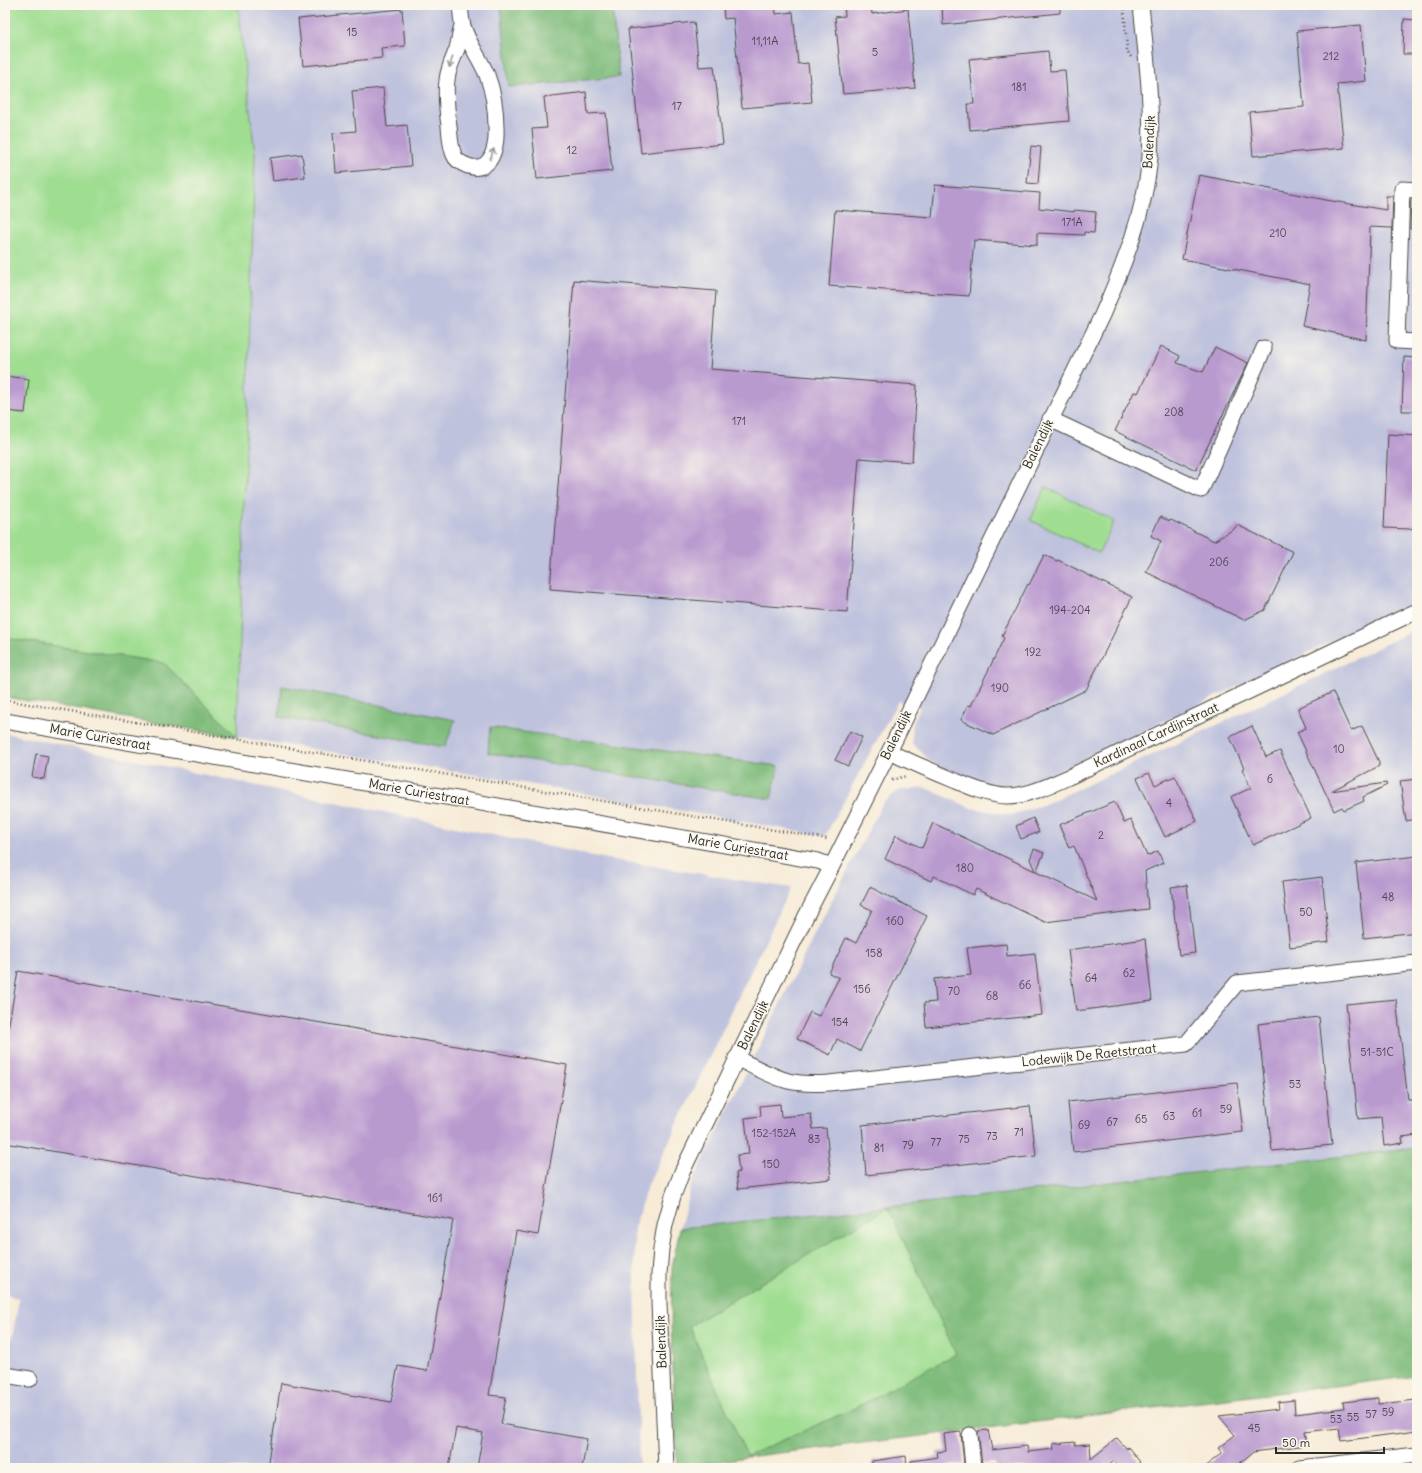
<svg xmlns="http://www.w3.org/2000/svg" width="1422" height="1473" font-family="Delius,sans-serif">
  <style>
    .industrial { fill: #bfc2dd }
    .green { fill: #9fdd91; stroke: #65845e }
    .forest { fill: #7fbc7b; stroke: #557453; fill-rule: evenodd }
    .building { fill: #b99acf }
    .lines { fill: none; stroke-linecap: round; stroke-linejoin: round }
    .minor-casing { stroke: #4a4845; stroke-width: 17 }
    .path { stroke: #4a4845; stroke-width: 2.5; stroke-dasharray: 1 3; stroke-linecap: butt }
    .minor { stroke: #fff; stroke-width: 15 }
    .oneway { stroke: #a0a0a0 }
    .labels { text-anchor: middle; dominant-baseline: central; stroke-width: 3; stroke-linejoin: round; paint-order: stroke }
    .number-label { font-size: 11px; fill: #4e4754 }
    .street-label { font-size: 13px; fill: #2b2b2b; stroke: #fbf7ec }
  </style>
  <rect width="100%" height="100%" fill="#fbf7ec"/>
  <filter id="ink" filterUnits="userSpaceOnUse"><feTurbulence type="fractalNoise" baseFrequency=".025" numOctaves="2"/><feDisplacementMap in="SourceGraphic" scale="8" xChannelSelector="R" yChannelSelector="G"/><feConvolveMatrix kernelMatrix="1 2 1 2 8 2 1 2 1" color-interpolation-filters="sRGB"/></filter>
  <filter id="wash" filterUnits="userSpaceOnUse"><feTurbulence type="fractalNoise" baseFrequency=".012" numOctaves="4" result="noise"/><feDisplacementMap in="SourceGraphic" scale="16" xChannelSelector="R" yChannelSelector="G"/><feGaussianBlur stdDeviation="0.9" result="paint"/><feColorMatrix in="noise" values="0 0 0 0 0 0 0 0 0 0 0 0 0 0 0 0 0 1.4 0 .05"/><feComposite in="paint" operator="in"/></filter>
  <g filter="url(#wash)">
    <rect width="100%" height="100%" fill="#f7ebd7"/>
    <path class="industrial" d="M238,5H1417V601L1069,766L1038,780L1011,787L963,778L931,762L912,743V725L920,708L898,701L825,836L477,775L237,737L255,154Z
      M1417,629V1148L888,1207L680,1228L691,1185L816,931L883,803L900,790L926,788L971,808L1011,815L1045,804L1076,790L1213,727Z
      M5,733L608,859L791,888L646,1189L634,1229L639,1468H5V1337L12,1338L19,1299L5,1294Z"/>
    <path class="green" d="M5,5H238L255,154L237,737L164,663L5,638Z
      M1046,487L1114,521L1099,553L1030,520Z
      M888,1207L956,1354L855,1408L747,1457L689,1326Z"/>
    <path class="forest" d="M501,5H612L619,77L509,87Z
      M5,638L164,663L237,737L5,697Z
      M282,686L455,720L445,747L279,717Z
      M490,727L523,732L779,766L771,799L488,753Z
      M1417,1148V1376L747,1457L677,1468L671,1327L672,1267L680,1228L888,1207ZM888,1207L956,1354L855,1408L747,1456L689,1326Z"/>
    <g id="blocks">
      <path class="building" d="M723,5H775L776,14L793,12L798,64L808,63L812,102L742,108L733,18L724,19Z
        M844,5H871L872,14L908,9L915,88L843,94L835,17L845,16Z
        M942,5H1060V13L943,25Z
        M402,9L405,46L381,48L382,58L303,66L298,19Z
        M1404,19L1417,20V54H1403Z
        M694,22L699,67L714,66L723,144L641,153L628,29Z
        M1361,25L1366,81L1337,84L1344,148L1253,156L1249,112L1304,107L1297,31Z
        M1048,51L1050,71L1065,70L1069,121L970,130L968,104H974L969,59Z
        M383,88L387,127L407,125L411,166L336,173L333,133L356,131L352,91Z
        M586,92L588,114L606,113L612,171L537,179L532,129L547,128L544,97Z
        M1031,146L1041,147L1038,184L1027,183Z
        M302,154L305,177L273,181L270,158Z
        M1199,175L1326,200L1386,210V196H1393L1392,228L1370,227L1366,340L1302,326L1310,284L1182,259Z
        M935,185L1040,193L1039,208L1074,212V210L1096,212L1094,233L1084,232V235L1037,233V245L974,240L969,296L829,286L835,210L932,217Z
        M1411,199H1417V229H1410Z
        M574,280L716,291L710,369L917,385L912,462L859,458L847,612L550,589Z
        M1161,346L1180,356L1177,363L1203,372L1215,347L1248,363L1196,470L1115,431L1134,392L1138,393Z
        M1404,357L1417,358V411H1402Z
        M5,376L29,379L25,413L5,411Z
        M1388,434L1417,436V527L1410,529L1384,528Z
        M1160,517L1170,521L1171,520L1214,541L1234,529L1237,525L1293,552L1265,610L1244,620L1146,572L1161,541L1151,536Z
        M1044,555L1057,561L1058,560L1132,597L1086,690L993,735L961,720L968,705L971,706L1004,638L1002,636L1028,584L1029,585Z
        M1333,692L1351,731L1362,726L1379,762V766L1331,791L1386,783L1387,785L1363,797L1364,801L1344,810L1342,807L1334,811L1297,732L1306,728L1298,708Z
        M1252,726L1266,757L1280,751L1311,818L1253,845L1231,797L1251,788L1242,769L1244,768L1230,737Z
        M850,731L862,737L848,766L835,760Z
        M36,754L48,756L44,779L32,777Z
        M1149,773L1155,785L1175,776L1197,821L1165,837L1137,778Z
        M1417,779V819L1406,821L1400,781Z
        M1115,802L1124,823L1131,820L1147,856L1158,851L1163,863L1145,871L1148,909L1045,922L976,889L973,895L934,876L931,881L885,859L896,835L922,848L933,823L1035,871L1030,859L1034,849L1044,853L1036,872L1097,901L1074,846L1069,848L1059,825Z
        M1033,818L1039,832L1021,839L1016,826Z
        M1417,856V932L1364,938L1356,863Z
        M1322,877L1329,942L1290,947L1282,882Z
        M1187,885L1195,953L1179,955L1171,887Z
        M870,887L927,916L860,1051L837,1039L830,1055L797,1039L810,1012L819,1016L839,978L829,973L846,938L856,943L872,910L861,905Z
        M1145,939L1152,1001L1076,1011L1068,950Z
        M1006,944L1007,956L1035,953L1042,1015L926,1027L924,1003L936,1002L934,979L971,975L967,948Z
        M18,971L567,1065L538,1235L516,1231L489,1395L506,1397L501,1424L587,1439L582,1468H477L483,1433L456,1428L449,1468H268L281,1383L391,1402L398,1366L427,1371L453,1220L5,1143V1047Z
        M1396,999L1408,1100H1413L1417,1135L1402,1137L1403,1143L1384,1146L1381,1117L1358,1119L1346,1004Z
        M1319,1017L1332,1145L1272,1151L1258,1024Z
        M1237,1083L1243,1132L1073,1152L1068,1102Z
        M780,1104L781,1117L811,1114L813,1129L826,1128L831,1179L738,1189L736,1173L739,1172L737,1155L749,1154L745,1118L761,1116L760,1106Z
        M1030,1106L1036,1156L866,1175L862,1125Z
        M1378,1398V1404L1417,1400V1431L1341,1441L1339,1428L1305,1432L1307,1445L1253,1452L1240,1463L1245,1468H1203L1222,1453L1218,1448L1235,1435L1219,1416L1279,1409L1278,1402L1294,1400L1295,1414L1344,1408L1343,1402Z
        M988,1430L992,1450L1027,1446L1028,1452L1054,1449L1053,1444L1075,1442V1445L1090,1444L1091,1459L1117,1438L1127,1449L1128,1447L1140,1462L1133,1468H1120L1114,1461L1109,1465L1083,1468H995V1463L982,1464L978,1431Z
        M960,1432L961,1433L964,1464L947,1466L948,1468H912L911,1461L938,1457L937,1452L946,1451L944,1434Z
        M906,1456L907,1468H872V1461Z"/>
    </g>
  </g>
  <g filter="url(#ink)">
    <use href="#blocks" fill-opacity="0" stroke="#4a4845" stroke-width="1"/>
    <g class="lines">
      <defs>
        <path id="minor" d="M460,5C461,12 461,20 463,26C468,43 480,58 487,75C493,91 496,111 496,128C497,146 492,174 468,166C463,164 456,161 454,155C450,146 450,135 449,126C447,111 445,95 447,80C448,69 453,59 457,49C459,41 460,33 462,25
          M1417,190L1402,189L1397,341L1417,342
          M1050,419L1201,490L1264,348
          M5,721L818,861L832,866
          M889,752C911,762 934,772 956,781C972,788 989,795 1006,796C1026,797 1053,784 1071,776L1417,611
          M736,1058C753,1066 770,1076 788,1081C801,1084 815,1084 829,1083L1186,1044L1237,983L1417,963
          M5,1375L30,1379
          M970,1435L973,1468
          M666,1468L659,1303V1274L661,1249L665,1225L673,1196L682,1172L806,916L832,866L889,752L1102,315C1124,265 1145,212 1150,157C1153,107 1146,55 1141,5
          M1299,1468L1417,1455"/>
      </defs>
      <use href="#minor" class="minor-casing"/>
      <path class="path" d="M1124,5L1127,50L1131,57
        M5,700L828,839
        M892,780L906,776"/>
      <use href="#minor" class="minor"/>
    </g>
    <defs><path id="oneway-shaft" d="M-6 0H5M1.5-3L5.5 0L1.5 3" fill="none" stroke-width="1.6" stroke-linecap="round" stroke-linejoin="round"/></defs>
    <g class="oneway">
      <use href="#oneway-shaft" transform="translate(451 62) rotate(107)"/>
      <use href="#oneway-shaft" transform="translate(492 154) rotate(-70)"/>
    </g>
  </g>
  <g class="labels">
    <g class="number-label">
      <text x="352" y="32">15</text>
      <text x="765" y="41">11,11A</text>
      <text x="875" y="52">5</text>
      <text x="1331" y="56">212</text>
      <text x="1019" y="87">181</text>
      <text x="677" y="106">17</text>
      <text x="572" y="150">12</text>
      <text x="1072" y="222">171A</text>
      <text x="1278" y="233">210</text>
      <text x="1174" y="412">208</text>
      <text x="739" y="421">171</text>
      <text x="1219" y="562">206</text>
      <text x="1070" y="610">194-204</text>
      <text x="1033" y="652">192</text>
      <text x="1000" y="688">190</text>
      <text x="1339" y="749">10</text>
      <text x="1270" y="779">6</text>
      <text x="1169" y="803">4</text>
      <text x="1101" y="835">2</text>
      <text x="965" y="868">180</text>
      <text x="1388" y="897">48</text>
      <text x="1306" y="912">50</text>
      <text x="895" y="921">160</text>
      <text x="874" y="953">158</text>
      <text x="1129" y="973">62</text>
      <text x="1091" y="978">64</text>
      <text x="1025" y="985">66</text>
      <text x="862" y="989">156</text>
      <text x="954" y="991">70</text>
      <text x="992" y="996">68</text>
      <text x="840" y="1022">154</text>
      <text x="1377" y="1052">51-51C</text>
      <text x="1295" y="1084">53</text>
      <text x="1226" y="1109">59</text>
      <text x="1197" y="1113">61</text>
      <text x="1169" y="1116">63</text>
      <text x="1141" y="1119">65</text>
      <text x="1112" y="1122">67</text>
      <text x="1084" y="1125">69</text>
      <text x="1019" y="1132">71</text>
      <text x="774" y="1133">152-152A</text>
      <text x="992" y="1136">73</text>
      <text x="814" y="1139">83</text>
      <text x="964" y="1139">75</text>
      <text x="936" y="1142">77</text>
      <text x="908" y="1145">79</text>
      <text x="879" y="1148">81</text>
      <text x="771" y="1164">150</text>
      <text x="435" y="1198">161</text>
      <text x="1388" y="1412">59</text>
      <text x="1371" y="1414">57</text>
      <text x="1353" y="1417">55</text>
      <text x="1336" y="1419">53</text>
      <text x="1254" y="1428">45</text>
    </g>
    <g class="street-label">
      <text transform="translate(1149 142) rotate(-87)">Balendijk</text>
      <text transform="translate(1038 444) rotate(-64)">Balendijk</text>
      <text transform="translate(896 735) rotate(-64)">Balendijk</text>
      <text transform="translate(1156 735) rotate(-25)">Kardinaal Cardijnstraat</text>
      <text transform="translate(100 737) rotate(10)">Marie Curiestraat</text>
      <text transform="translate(419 792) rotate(10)">Marie Curiestraat</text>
      <text transform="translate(738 847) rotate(10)">Marie Curiestraat</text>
      <text transform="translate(753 1025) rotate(-64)">Balendijk</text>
      <text transform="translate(1089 1055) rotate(-6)">Lodewijk De Raetstraat</text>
      <text transform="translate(661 1342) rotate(-92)">Balendijk</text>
    </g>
  </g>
  <rect width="1422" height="1473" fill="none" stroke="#fbf7ec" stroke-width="20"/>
  <path d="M1276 1447v6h108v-6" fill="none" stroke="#2b2b2b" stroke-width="2"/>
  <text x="1282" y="1447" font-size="12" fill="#2b2b2b" stroke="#fbf7ec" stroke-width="3" paint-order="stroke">50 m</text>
</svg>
